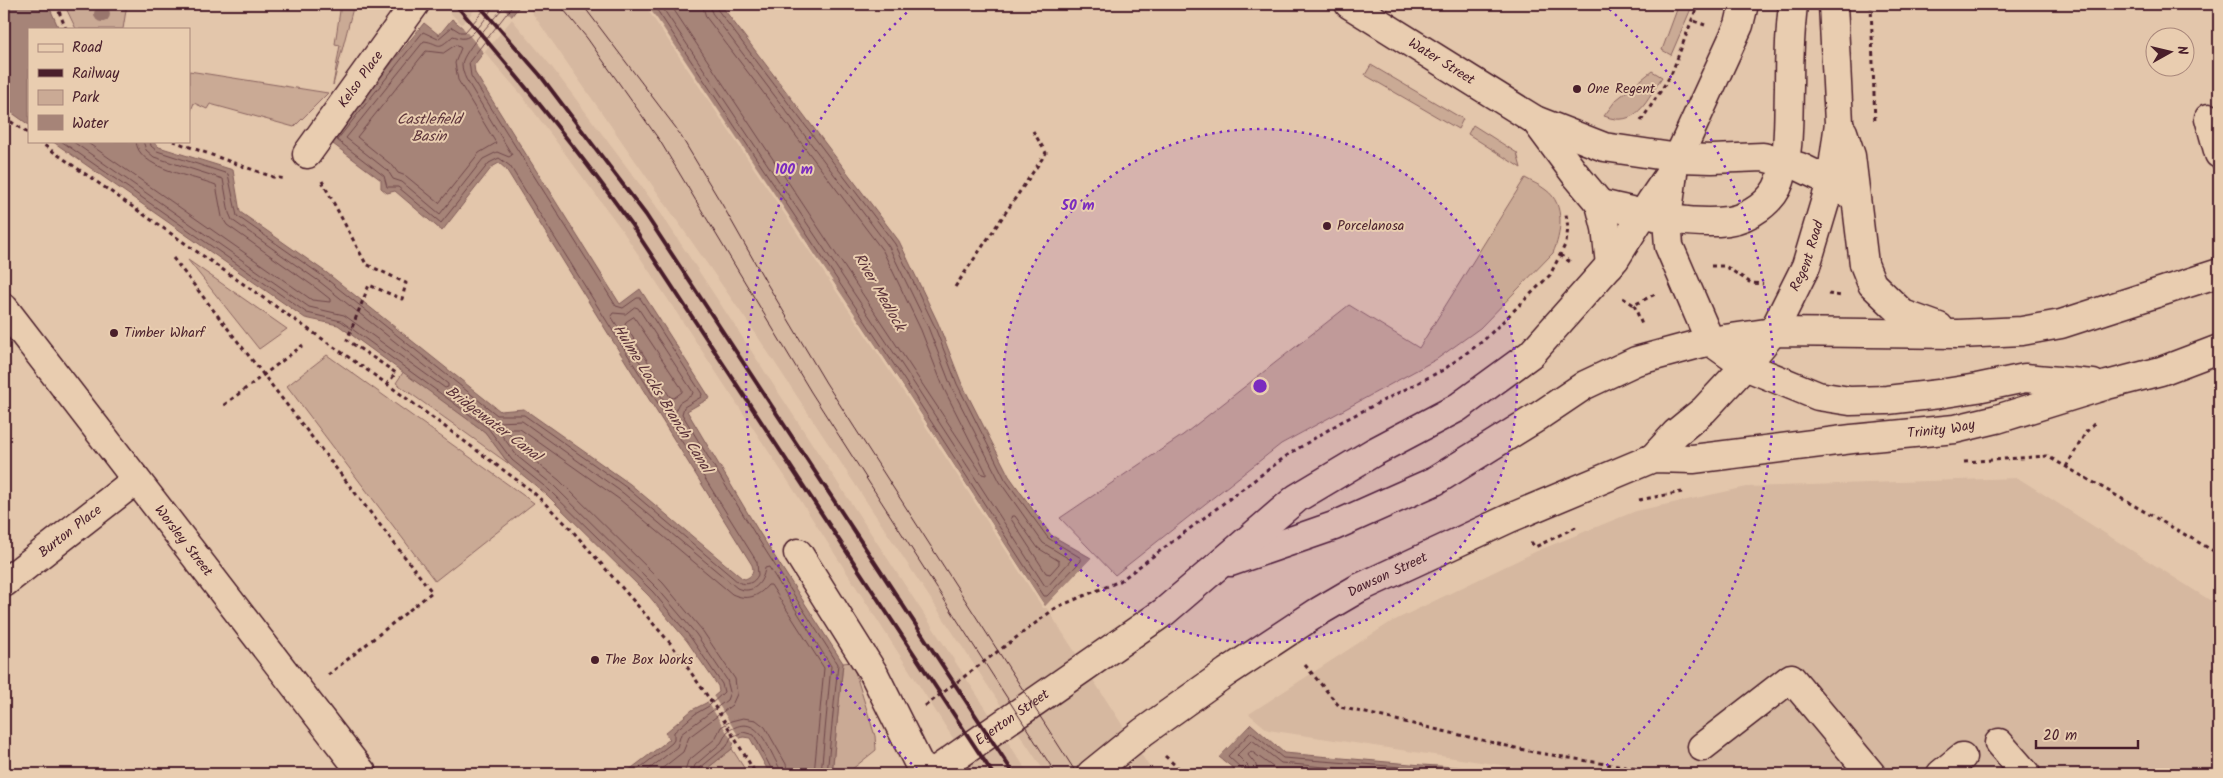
<svg xmlns="http://www.w3.org/2000/svg" width="2223" height="778" font-family="Kalam,sans-serif">
  <style>
    .built { fill: #d6b8a0 }
    .green { fill: #caaa95; stroke: #8a6460 }
    .water { fill: #a68478; stroke: #815c59 }
    .pier { fill: #e3c6ab }
    .lines { fill: none; stroke-linecap: round; stroke-linejoin: round }
    .shore { stroke: #6f474a; stroke-width: 1 }
    .minor-casing { stroke: #4a1f2b; stroke-width: 31 }
    .highway-casing { stroke: #4a1f2b; stroke-width: 31 }
    .path { stroke: #4a1f2b; stroke-width: 3; stroke-dasharray: 4 4; stroke-linecap: butt }
    .minor { stroke: #e9cdb0; stroke-width: 28 }
    .highway { stroke: #e9cdb0; stroke-width: 28 }
    .tram { stroke: #4a1f2b; stroke-width: 1 }
    .rail { stroke: #4a1f2b; stroke-width: 4 }
    .tree { fill: #99766d }
    .ring { fill: none; stroke: #7b2cbf; stroke-width: 2.5; stroke-dasharray: 2.5 5 }
    .poi-dot { fill: #4a1f2b; stroke: #e9cdb0; stroke-width: 2 }
    .labels { text-anchor: middle; dominant-baseline: central; stroke-width: 4; stroke-linejoin: round; paint-order: stroke }
    .street-label { font-size: 14px; fill: #4a1f2b; stroke: #e9cdb0 }
    .poi-label { font-size: 14px; fill: #4a1f2b; stroke: #e9cdb0; text-anchor: start }
    .water-label { font-size: 15px; font-style: italic; fill: #5c333a; stroke: #e9cdb0 }
    .centre { fill: #7b2cbf; stroke: #e9cdb0; stroke-width: 2.5 }
    .ring-label { font-size: 15px; text-anchor: middle; font-weight: bold; fill: #7b2cbf; stroke: #e9cdb0; stroke-width: 4; stroke-linejoin: round; paint-order: stroke }
  </style>
  <rect width="100%" height="100%" fill="#e3c6ab"/>
  <filter id="ink" filterUnits="userSpaceOnUse"><feTurbulence type="fractalNoise" baseFrequency=".02" numOctaves="2"/><feDisplacementMap in="SourceGraphic" scale="10" xChannelSelector="R" yChannelSelector="G"/><feConvolveMatrix kernelMatrix="1 2 1 2 8 2 1 2 1" color-interpolation-filters="sRGB"/></filter>
  <g filter="url(#ink)">
    <path class="built" d="M443,4H499L551,66L656,206L1029,774H976L790,484L622,230L520,93Z
      M526,4H646L899,380L1154,774H1046L754,331Z
      M2018,478L2219,606V774H1560L1268,730L1249,714L1391,622L1537,551L1636,511L1747,487Z"/>
    <path class="green" d="M64,4H127L123,29H76Z
      M341,4H354L333,85L340,45L335,44Z
      M1679,4H1693L1671,55L1662,50Z
      M1371,65L1463,119L1458,129L1365,75Z
      M189,71L328,93L294,127L210,104L207,109L194,103L189,115Z
      M1652,71L1662,77C1647,100 1637,129 1604,116L1616,100Z
      M1473,125L1517,153L1521,168L1468,134Z
      M1525,178C1532,182 1540,185 1546,190C1566,204 1561,235 1553,253L1480,328L1437,359L1281,444L1115,575L1060,518L1183,435L1349,305L1419,348Z
      M188,260L287,329L259,349Z
      M327,355L534,503L435,581L287,386Z
      M404,371L485,432L509,464L396,383Z
      M852,662L875,736L876,750L846,774H832L843,663Z
      M732,749L748,774H700Z"/>
    <path class="water" d="M4,4H48L59,29H29V125L4,107Z
      M483,4H521L474,65L475,73L620,304L640,289L710,398L687,411L759,532L843,663L832,774H770L750,738L743,737L734,741L732,749L700,774H624L670,739L665,733L692,710L706,703L719,692L718,686L687,641L649,596L546,494L509,464L485,432L338,325L305,318L52,141H152L159,147L233,170L240,212L327,273L500,411L524,409L630,484L742,578L745,579C753,576 754,572 752,565L506,169L499,163L492,167L442,231L395,191L387,193L381,188V180L329,141L424,23L439,35L452,19L463,28Z
      M646,4H720L899,241L938,323L961,382L1009,476L1051,535L1091,558L1045,606L899,380Z
      M1251,724L1284,753L1422,765L1565,774H1253L1238,772L1219,757Z"/>
    <path class="pier" d="M480,4H499L513,18L484,53L454,17L462,24Z
      M644,4H646L658,20L899,380L1045,606L1091,558L1093,560L1047,608H1043L897,382Z
      M712,694L741,740L735,745L706,699Z
      M1249,722H1252L1219,757L1217,755Z"/>
    <g class="lines">
      <path class="shore" d="M493,4C492,12 473,37 465,38C461,39 457,37 453,36C436,52 441,43 424,41L346,138L388,171L393,179L402,182L440,214L483,159L497,152L509,157L512,155L466,79C464,75 462,69 462,64C464,50 497,16 506,4
        M514,4L469,62L471,76L616,306L623,308L637,298H640L702,394L701,397L684,407L682,414L755,534L838,664L827,774
        M653,4L903,378L1044,596H1047L1081,561V558L1048,538L1005,479L957,384L934,325L895,244L717,9L716,4
        M660,4L908,374L1045,586H1048L1071,560L1043,543L1000,482L951,386L928,327L889,247L712,13L710,4
        M670,4L982,474L986,475V472L944,389L921,330L883,251L706,17L702,4
        M456,45L461,48L455,63L458,80L496,143L479,153L439,203L406,176L398,173L393,166L357,137L426,51L443,53Z
        M61,141L307,313L341,321L488,428L512,460L549,490L653,592L691,638L722,684L724,692L709,706L695,714L674,732V740L672,743L632,774
        M72,141L309,307L344,315L445,388L448,387V384L320,282L232,220L229,213L223,179L154,157L146,150L143,141
        M85,141L312,300L330,302V299L316,288L227,225L222,217L216,185C194,176 137,169 136,141
        M150,141L151,146L157,151L228,174L237,216L324,277L497,415H524L627,488L738,582C747,586 754,583 758,575L757,562L510,166L499,158L489,163L441,223L398,187H387L384,176L337,140L423,32L438,39L452,27L460,32H465L485,9L486,4
        M635,307L638,308L693,392L692,395L679,403L674,413L671,412L611,316L613,313L625,314Z
        M634,317L682,389V392L674,398L670,397L625,325L626,322Z
        M1012,516H1015L1038,548L1059,561V564L1050,574L1046,573L1011,519Z
        M643,774L677,747L681,734L727,700L730,692L727,680L696,634L658,589L554,486L517,456L495,426L496,422L522,421L623,493L737,588C753,595 763,583 765,568L769,567L831,666L821,774
        M655,774L683,752L689,737L732,705L737,694L735,679L702,630L663,583L559,480L522,451L509,433L510,429H520L619,499L732,594C747,601 758,597 768,585H771L824,668L814,774
        M684,774L688,761L715,739L721,727L731,721L743,718L756,720L765,727L786,764L788,774
        M692,774L695,765L721,743L727,732C757,710 767,746 779,767L780,774
        M698,774L700,768L727,746L731,737L743,732L754,735L774,774
        M1244,774L1242,769L1228,756L1251,732L1283,758L1493,774
        M1250,774L1248,766L1237,755L1252,740L1281,763L1400,774
        M1257,774L1256,765L1248,755L1251,751L1277,770L1316,774"/>
      <defs>
        <g id="minor">
          <path id="s1" d="M1349,4L1535,120L1604,147L1679,158"/>
          <path d="M2209,118L2219,154"/>
          <path d="M1535,120L1575,174L1600,204"/>
          <path id="s2" d="M307,154L415,4"/>
          <path id="s3" d="M4,308L363,774"/>
          <path d="M798,553L874,674L924,774"/>
          <path id="s4" d="M4,583L136,480"/>
          <path d="M1999,743L2026,774"/>
          <path d="M1702,747L1791,678L1871,774"/>
          <path d="M1941,774L1962,757"/>
        </g>
        <g id="highway">
          <path d="M1843,132L1851,156L1864,264L1872,284L1903,314L1939,327"/>
          <path d="M1679,158L1712,159L1763,157L1800,167L1831,182L1845,192"/>
          <path d="M1673,173L1667,219L1669,246L1710,341L1745,366L1818,396L1850,401L1887,400L1939,394L1977,388L2025,378L2093,384"/>
          <path d="M1600,204C1642,213 1685,226 1728,221C1749,218 1773,202 1780,181C1790,151 1788,119 1789,87C1789,59 1790,31 1793,4"/>
          <path d="M1600,204L1606,228L1610,265"/>
          <path id="s5" d="M1653,458L1676,433L1704,410L1745,366L1773,332L1806,266L1831,182L1839,123L1833,4"/>
          <path d="M1230,562L1334,526L1435,481L1536,418L1585,385L1636,361L1710,341L1773,332L1959,334L2022,331L2061,324L2219,273"/>
          <path id="s6" d="M931,774L1164,612L1297,498L1374,452L1457,408L1531,354L1615,259L1652,200L1673,169L1739,25L1744,4"/>
          <path id="s7" d="M1091,774L1143,732L1227,672L1318,612L1359,588L1510,518L1653,458L1693,459L1852,439L1955,429L1997,419L2107,385L2161,371L2219,349"/>
        </g>
      </defs>
      <use href="#minor" class="minor-casing"/>
      <use href="#highway" class="highway-casing"/>
      <path class="path" d="M56,4L66,29
        M1871,4L1875,124
        M1694,21L1705,25
        M4,117L29,134
        M1641,121L1671,75L1698,4
        M38,141L387,384L533,492L570,528L671,644L722,717L756,774
        M173,141L273,177L286,179
        M322,181L366,264L406,283L402,299L369,285L347,340L396,373L387,384
        M1560,255L1570,262
        M173,258L432,592L328,675
        M1711,266H1725L1751,283L1763,284
        M955,287L1046,153L1033,131
        M1828,294L1842,296
        M1623,298L1634,305L1657,293
        M1634,305L1643,327
        M224,405L303,345
        M1964,462L2047,456L2219,554
        M2066,467L2086,432L2095,423
        M1639,500L1682,492
        M1531,542L1535,547L1576,527
        M1305,665L1340,707L1533,752L1667,774
        M925,706L1057,607L1120,581L1289,454L1341,422L1443,370L1483,341L1550,275L1566,243L1568,228L1566,214
        M1165,756L1185,774"/>
      <use href="#minor" class="minor"/>
      <use href="#highway" class="highway"/>
      <path class="tram" d="M559,4L587,38L660,141L811,392L1056,774
        M582,4L676,128L723,206L766,282L826,383L1077,774"/>
      <path class="rail" d="M455,4C517,75 576,147 631,224L993,774
        M478,4L540,75L646,215L1014,774"/>
    </g>
    <circle class="tree" cx="102" cy="14" r="8"/>
  </g>
  <circle cx="1260" cy="386" r="257" fill="#7b2cbf" fill-opacity=".12"/>
  <g class="ring">
    <circle cx="1260" cy="386" r="257"/>
    <path d="M923 774A514 514 0 0 1 916 4M1604 4A514 514 0 0 1 1597 774"/>
  </g>
  <g class="poi-dot">
    <circle cx="1577" cy="89" r="5"/>
    <circle cx="1327" cy="226" r="5"/>
    <circle cx="114" cy="333" r="5"/>
    <circle cx="595" cy="660" r="5"/>
  </g>
  <g class="labels">
    <g class="street-label">
      <text stroke="none"><textPath href="#s1" startOffset="109">Water Street</textPath></text>
      <text stroke="none"><textPath href="#s2" startOffset="92">Kelso Place</textPath></text>
      <text stroke="none"><textPath href="#s5" startOffset="258">Regent Road</textPath></text>
      <text stroke="none"><textPath href="#s7" startOffset="938">Trinity Way</textPath></text>
      <text stroke="none"><textPath href="#s4" startOffset="84">Burton Place</textPath></text>
      <text stroke="none"><textPath href="#s3" startOffset="294">Worsley Street</textPath></text>
      <text stroke="none"><textPath href="#s7" startOffset="358">Dawson Street</textPath></text>
      <text stroke="none"><textPath href="#s6" startOffset="99">Egerton Street</textPath></text>
    </g>
    <g class="poi-label">
      <text x="1587" y="89">One Regent</text>
      <text x="1337" y="226">Porcelanosa</text>
      <text x="124" y="333">Timber Wharf</text>
      <text x="605" y="660">The Box Works</text>
    </g>
    <g class="water-label">
      <text x="429" y="120">Castlefield<tspan x="429" dy="17">Basin</tspan></text>
      <text transform="translate(879 292) rotate(60)">River Medlock</text>
      <text transform="translate(662 399) rotate(58)">Hulme Locks Branch Canal</text>
      <text transform="translate(493 424) rotate(37)">Bridgewater Canal</text>
    </g>
  </g>
  <circle cx="1260" cy="386" r="8" class="centre"/>
  <g class="ring-label">
    <text x="794" y="174">100 m</text>
    <text x="1078" y="210">50 m</text>
  </g>
  <rect width="2223" height="778" fill="none" stroke="#e9cdb0" stroke-width="20"/>
  <rect x="10" y="10" width="2203" height="758" fill="none" stroke="#4a1f2b" stroke-width="2" filter="url(#ink)"/>
  <rect x="28" y="28" width="162" height="115" fill="#e9cdb0" stroke="#a9877b"/>
  <rect x="38" y="44" width="25" height="8" fill="#e9cdb0" stroke="#a9877b"/>
  <text x="72" y="52" font-size="15" fill="#4a1f2b">Road</text>
  <rect x="38" y="69" width="25" height="8" fill="#4a1f2b" stroke="#a9877b"/>
  <text x="72" y="78" font-size="15" fill="#4a1f2b">Railway</text>
  <rect x="38" y="90" width="25" height="15" fill="#caaa95" stroke="#a9877b"/>
  <text x="72" y="102" font-size="15" fill="#4a1f2b">Park</text>
  <rect x="38" y="115" width="25" height="15" fill="#a68478" stroke="#a9877b"/>
  <text x="72" y="128" font-size="15" fill="#4a1f2b">Water</text>
  <g transform="translate(2170 52) rotate(82)"><circle r="24" fill="#e9cdb0" stroke="#a9877b"/>
  <path d="M0-4L9 19L0 12L-9 19Z" fill="#4a1f2b"/>
  <text y="-8" font-size="14" font-weight="bold" text-anchor="middle" fill="#4a1f2b">N</text>
  </g>
  <path d="M2036 740v8h102v-8" fill="none" stroke="#4a1f2b" stroke-width="2.5"/>
  <text x="2043" y="740" font-size="15" fill="#4a1f2b" stroke="#e9cdb0" stroke-width="4" paint-order="stroke">20 m</text>
</svg>
